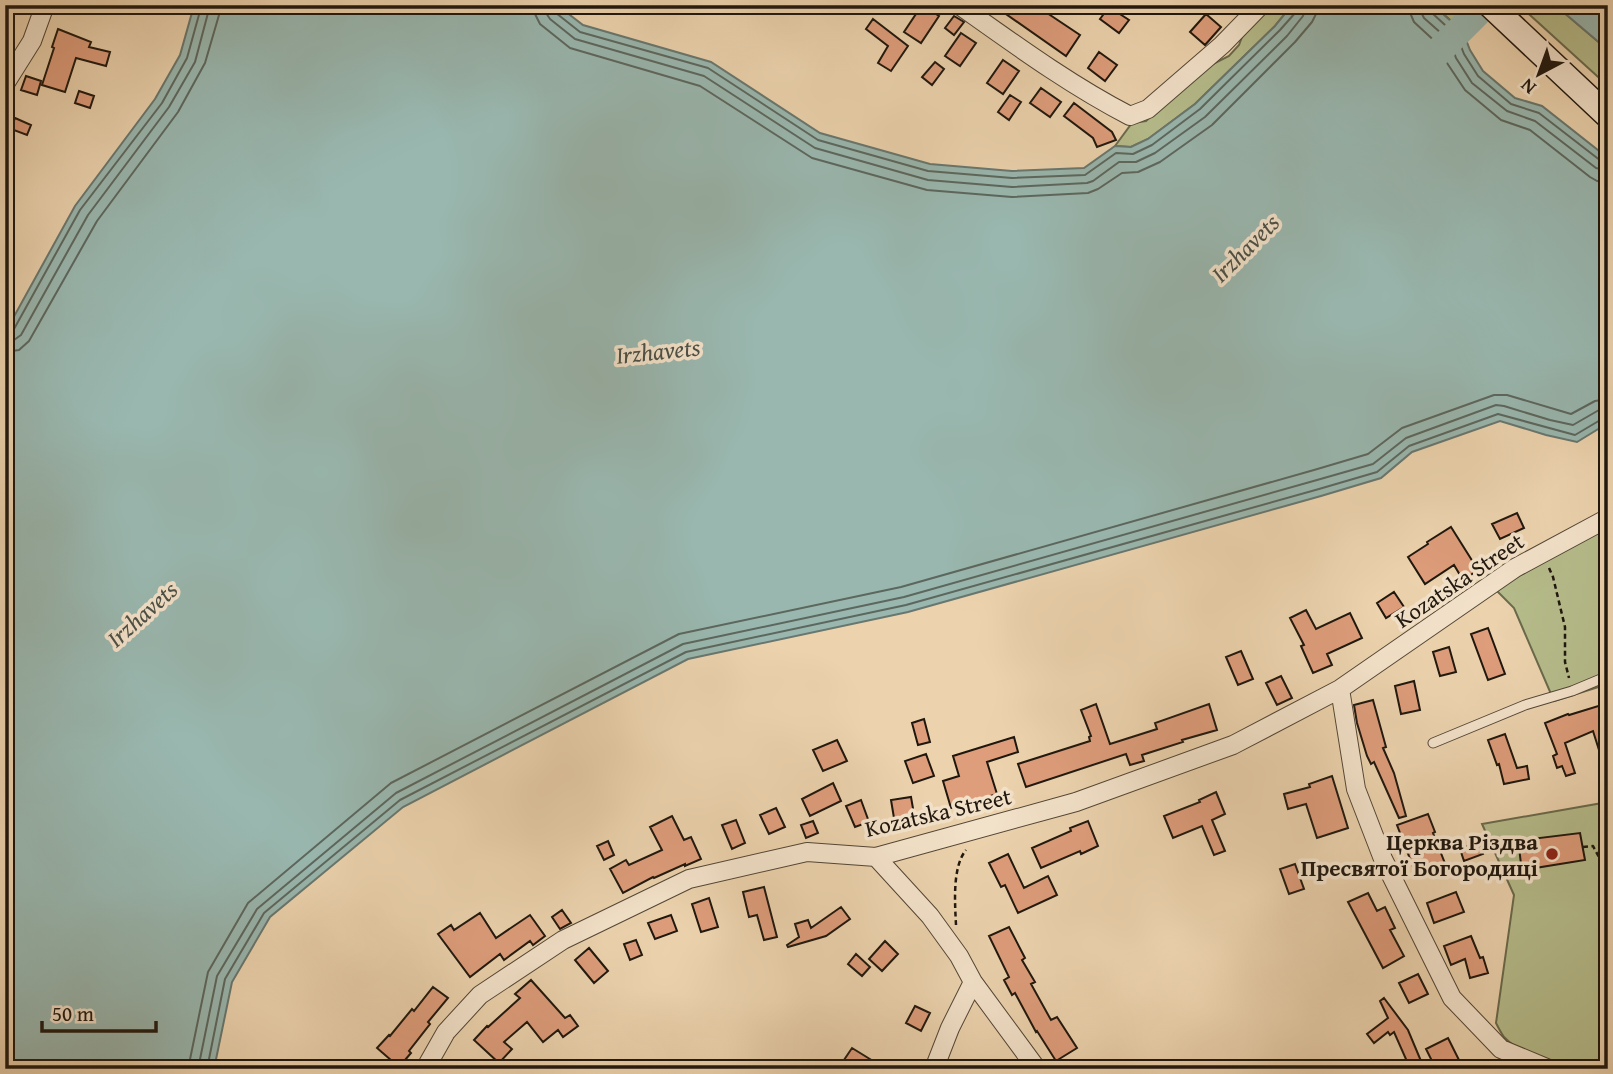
<svg xmlns="http://www.w3.org/2000/svg" width="1613" height="1074" font-family="'Gentium Book Plus',serif">
  <style>
    .green { fill: #b6bc8b; stroke: #6a6a4c; stroke-width: 2 }
    .water { fill: #99b7af; stroke: #68776f; stroke-width: 2 }
    .lines { fill: none; stroke-linecap: round; stroke-linejoin: round }
    .shore { stroke: #5c675e; stroke-width: 2 }
    .river { stroke: #99b7af; stroke-width: 28 }
    .building { fill: #de9d7b; stroke: #1f170e; stroke-width: 2 }
    .lane-casing { stroke: #524636; stroke-width: 11 }
    .street-casing { stroke: #524636; stroke-width: 20 }
    .secondary-casing { stroke: #1f170e; stroke-width: 27 }
    .path { stroke: #1f170e; stroke-width: 2.5; stroke-dasharray: 5 3.5; stroke-linecap: butt }
    .lane { stroke: #f3e2ca; stroke-width: 9 }
    .street { stroke: #f3e2ca; stroke-width: 18 }
    .secondary { stroke: #f3e2ca; stroke-width: 24 }
    .poi-dot { fill: #8f2418; stroke: #f3e2ca; stroke-width: 2.5 }
    .labels { text-anchor: middle; dominant-baseline: central; stroke-width: 7; stroke-linejoin: round; paint-order: stroke }
    .street-label { font-size: 23px; fill: #1f170e; stroke: #f3e2ca }
    .poi-label { font-size: 23px; font-weight: bold; fill: #1f170e; stroke: #f3e2ca; text-anchor: end }
    .water-label { font-size: 24px; font-style: italic; fill: #4a4f46; stroke: #f3e2ca }
  </style>
  <rect width="100%" height="100%" fill="#ecd3ae"/>
  <filter id="stains"><feTurbulence type="fractalNoise" baseFrequency=".00286" numOctaves="4"/><feColorMatrix values="0 0 0 0 .2 0 0 0 0 .09 0 0 0 0 .02 0 0 0 .5 -.17"/></filter>
  <radialGradient id="worn" r=".72"><stop offset=".6" stop-color="#630" stop-opacity="0"/><stop offset="1" stop-color="#630" stop-opacity=".3"/></radialGradient>
  <path class="green" d="M1265,5H1292L1275,26L1195,104L1148,139L1131,147L1115,146L1132,123L1146,121L1203,69L1229,56L1239,45L1245,29Z
    M1433,5H1453L1464,16L1462,21L1456,25Z
    M1519,5H1555L1608,50V86Z
    M1608,527V684L1554,701L1514,608L1495,589Z
    M1608,802V1069C1575,1069 1528,1062 1504,1037C1501,1033 1498,1027 1496,1023L1514,895L1482,824Z"/>
  <path class="water" d="M191,5H557L583,25L711,62L820,133L930,164L1012,171L1084,168L1115,146L1131,147L1148,139L1195,104L1275,26L1292,5H1433L1463,32L1470,50L1483,71L1515,98L1542,106L1608,158V423L1577,442L1546,435L1500,421L1412,452L1381,478L1321,496L908,612L688,659L403,807L270,917L232,982L214,1069H5L6,331L75,206L155,99L180,55L193,9Z
    M1555,5H1608V50Z"/>
  <g class="lines">
    <path class="shore" d="M535,5V14L540,24L570,48L700,86L812,158L927,190L1012,197L1088,193L1098,189L1122,173L1138,172L1160,162L1212,125L1295,42L1312,22L1316,14V5
      M545,5L546,13L550,19L575,39L704,76L815,148L928,180L1012,187L1087,183L1093,181L1119,162H1136L1155,153L1205,117L1287,36L1303,16L1306,5
      M554,5L556,13L580,32L708,68L818,140L928,171L1012,178L1085,175L1116,153L1133,154L1152,145L1200,109L1280,30L1296,12L1297,5
      M1410,5L1411,15L1414,22L1440,46L1447,63L1465,90L1501,120L1530,130L1590,177L1597,181L1608,182
      M1420,5L1421,12L1424,18L1450,41L1456,58L1472,83L1507,111L1535,121L1596,168L1608,171
      M1429,5L1432,13L1457,36L1464,54L1478,76L1511,104L1539,113L1601,161L1608,163
      M5,333L11,332L14,329L80,210L162,103L187,58L200,11L199,5
      M5,342L14,340L21,335L88,215L169,107L195,62L208,13L209,5
      M5,352L19,350L29,341L97,221L178,112L205,63L219,15V5
      M188,1069L208,972L248,903L391,783L679,634L901,587L1314,470L1368,454L1402,428L1494,395H1507L1571,414L1595,401L1608,399
      M198,1069L217,976L257,909L396,793L683,644L904,597L1317,480L1373,464L1406,438L1496,405L1504,406L1550,420L1573,425L1599,410L1608,409
      M207,1069L225,979L264,913L400,800L686,652L906,605L1319,489L1377,472L1409,446L1498,414L1575,435L1602,419L1608,418"/>
    <path class="river" d="M1435,55L1477,13"/>
  </g>
  <path class="building" d="M922,5L939,16L921,43L904,32Z
    M993,5H1035L1080,35L1066,56Z
    M1109,7L1129,20L1119,33L1100,19Z
    M1206,14L1221,27L1205,45L1190,32Z
    M954,16L964,22L954,35L945,28Z
    M873,19L908,46L891,71L878,63L888,46L866,29Z
    M58,29L91,42L89,47L110,52L106,66L76,58L65,92L42,85L54,48L52,47Z
    M961,33L976,43L960,66L945,56Z
    M1099,52L1117,65L1105,81L1088,68Z
    M1003,60L1019,71L1003,94L987,83Z
    M935,62L944,69L932,85L922,77Z
    M26,76L41,81L37,95L21,90Z
    M1041,88L1061,102L1050,117L1030,103Z
    M79,91L94,96L90,108L75,103Z
    M1010,95L1021,102L1009,120L998,112Z
    M1074,103L1112,132L1116,140L1097,147L1093,138L1064,116Z
    M15,118L31,125L27,135L11,129Z
    M1517,513L1524,528L1500,539L1492,524Z
    M1451,527L1478,570L1463,580L1454,565L1425,584L1408,557L1428,544L1427,542Z
    M1394,592L1404,607L1386,618L1377,603Z
    M1306,610L1316,629L1350,613L1362,638L1327,654L1332,665L1313,673L1301,646L1304,645L1290,618Z
    M1488,628L1505,674L1488,680L1471,634Z
    M1449,647L1456,672L1440,676L1433,652Z
    M1241,651L1253,679L1238,685L1226,657Z
    M1281,676L1292,698L1277,705L1266,683Z
    M1414,681L1420,710L1401,714L1395,686Z
    M1373,700L1386,747L1383,748L1394,773L1406,816L1399,818L1374,762L1371,764L1367,756L1357,723L1354,705Z
    M1608,703V769H1605L1593,731L1565,743L1575,773L1566,776L1562,766L1557,768L1553,756L1557,754L1545,723L1568,714L1569,715Z
    M1096,704L1110,744L1157,729L1155,723L1209,704L1217,730L1182,740L1183,742L1142,755L1144,761L1130,765L1126,754L1026,787L1018,764L1090,741L1089,737L1091,736L1081,710Z
    M924,719L930,742L918,745L912,723Z
    M1505,734L1517,768L1527,766L1529,779L1504,784L1499,764L1497,765L1488,740Z
    M1014,737L1018,752L987,762L997,794L951,808L943,781L959,776L953,756Z
    M837,740L847,761L823,771L813,750Z
    M926,754L934,776L913,783L905,761Z
    M1332,776L1348,828L1317,838L1306,804L1288,809L1284,794L1310,787L1309,784Z
    M833,783L841,801L810,816L802,799Z
    M1216,792L1225,814L1212,820L1225,851L1214,855L1202,826L1173,838L1164,816L1200,802L1199,800Z
    M911,797L915,820L895,824L891,800Z
    M861,800L869,822L855,827L846,806Z
    M776,808L785,827L769,834L760,815Z
    M1428,814L1435,832L1433,833L1446,866L1417,877L1397,825Z
    M672,816L684,840L691,837L701,859L685,866V864L654,878L653,877L623,893L610,869L626,860L629,865L662,850L650,827Z
    M736,820L745,843L732,849L722,825Z
    M813,821L818,833L806,838L801,825Z
    M1088,821L1098,846L1081,854L1080,851L1041,868L1032,848L1071,831L1070,828Z
    M1580,833L1585,860L1535,868L1534,862L1521,864L1519,847L1532,845L1531,839Z
    M608,841L614,855L604,860L597,846Z
    M1479,842L1483,854L1464,861L1460,849Z
    M1008,854L1024,888L1048,876L1057,895L1018,913L1005,885L1001,887L989,863Z
    M1295,864L1304,889L1289,894L1280,869Z
    M764,887L777,937L764,940L757,915L749,917L743,892Z
    M1456,892L1464,912L1434,923L1427,903Z
    M1368,893L1377,911L1385,907L1395,928L1390,930L1404,956L1383,968L1348,902Z
    M709,898L718,927L701,932L692,904Z
    M841,907L850,919L826,936L788,947L787,945L799,937L795,924L808,920L811,928Z
    M562,910L571,923L560,929L552,917Z
    M480,913L496,938L530,915L545,936L533,945L530,941L504,960L500,954L470,977L438,934L451,925L454,930Z
    M671,915L677,931L655,939L648,923Z
    M1009,927L1025,958L1022,960L1035,982L1031,984L1051,1020L1057,1017L1077,1048L1056,1061L1037,1031L1036,1032L1015,993L1012,995L1004,980L1009,977L989,936Z
    M1471,936L1480,958L1483,957L1488,973L1470,978L1465,959L1451,965L1444,946Z
    M636,940L642,955L630,960L624,944Z
    M885,941L898,954L882,971L869,959Z
    M589,948L608,971L594,983L575,960Z
    M856,954L870,967L862,976L848,964Z
    M1418,974L1428,994L1409,1003L1399,983Z
    M531,980L565,1018L570,1015L578,1026L563,1037L558,1030L543,1042L527,1022L504,1042L512,1049L499,1063L474,1040L487,1026L488,1027L520,998L515,994Z
    M433,987L448,998L428,1022L430,1024L409,1051L411,1053L399,1067L377,1048L389,1035L390,1036L412,1009L414,1011Z
    M1384,998L1408,1030L1421,1061L1409,1066L1394,1032L1390,1035L1388,1032L1374,1043L1367,1034L1388,1018L1380,1001Z
    M915,1006L930,1013L921,1031L906,1023Z
    M1448,1038L1461,1064L1450,1069H1436L1426,1049Z
    M852,1048L886,1069H858L844,1060Z"/>
  <g class="lines">
    <defs>
      <path id="lane" d="M1433,743L1525,705L1572,691L1608,676"/>
      <path id="street" d="M959,5C1014,44 1070,85 1130,116L1148,109L1222,45L1261,5
        M5,84L32,41L45,5
        M1340,689L1356,789L1383,859L1452,998L1501,1049L1549,1069
        M876,857L930,916L959,956L973,982L1037,1069
        M425,1069L446,1032L480,995L563,940L689,879L807,852L876,857L1076,802L1233,745L1340,689L1515,568L1608,518
        M934,1069L950,1028L973,982"/>
      <path id="secondary" d="M1490,5L1608,116"/>
    </defs>
    <use href="#lane" class="lane-casing"/>
    <use href="#street" class="street-casing"/>
    <use href="#secondary" class="secondary-casing"/>
    <path class="path" d="M1549,568L1553,577L1565,627V662L1569,678
      M1583,847L1593,846L1608,874
      M956,925C955,904 952,867 966,850"/>
    <use href="#lane" class="lane"/>
    <use href="#street" class="street"/>
    <use href="#secondary" class="secondary"/>
  </g>
  <circle class="poi-dot" cx="1552" cy="854" r="7"/>
  <g class="labels">
    <g class="street-label">
      <text transform="translate(1459 580) rotate(-34)">Kozatska Street</text>
      <text transform="translate(938 812) rotate(-13)">Kozatska Street</text>
    </g>
    <g class="poi-label">
      <text x="1538" y="841">Церква Різдва<tspan x="1538" dy="26">Пресвятої Богородиці</tspan></text>
    </g>
    <g class="water-label">
      <text transform="translate(1245 248) rotate(-45)">Irzhavets</text>
      <text transform="translate(658 351) rotate(-6)">Irzhavets</text>
      <text transform="translate(142 614) rotate(-42)">Irzhavets</text>
    </g>
  </g>
  <rect width="1613" height="1074" fill="none" stroke="#ecd3ae" stroke-width="28"/>
  <rect x="7" y="7" width="1599" height="1060" fill="none" stroke="#1f170e" stroke-width="3.5"/>
  <rect x="14" y="14" width="1585" height="1046" fill="none" stroke="#1f170e" stroke-width="2"/>
  <g transform="translate(1539 74) rotate(221)" stroke="#f3e2ca" stroke-width="5" paint-order="stroke">
  <path d="M0-5L12 26L0 18L-12 26Z" fill="#1f170e"/>
  <text y="-10" font-size="19" font-weight="bold" text-anchor="middle" fill="#1f170e">N</text>
  </g>
  <path d="M42 1021v10h114v-10" fill="none" stroke="#1f170e" stroke-width="3.5"/>
  <text x="52" y="1021" font-size="21" fill="#1f170e" stroke="#f3e2ca" stroke-width="5" paint-order="stroke">50 m</text>
  <rect width="100%" height="100%" filter="url(#stains)"/>
  <rect width="100%" height="100%" fill="url(#worn)"/>
</svg>
